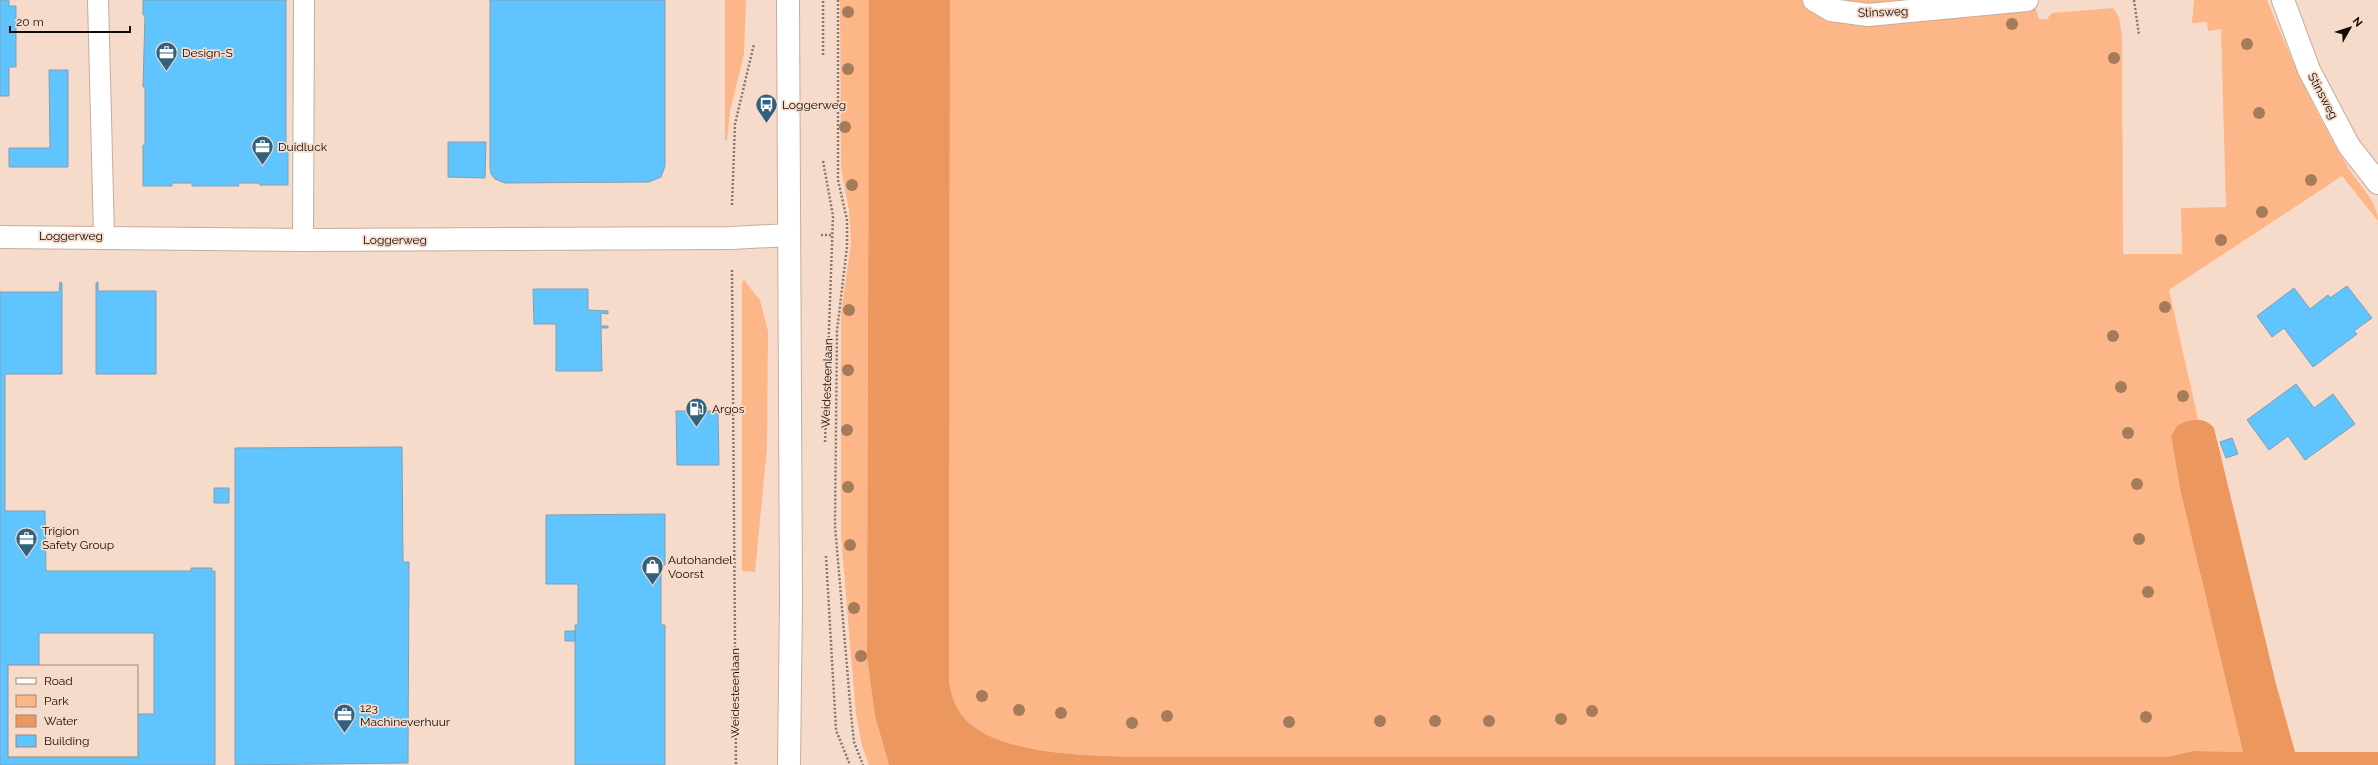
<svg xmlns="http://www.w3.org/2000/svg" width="2378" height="765" font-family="Raleway,sans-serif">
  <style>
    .green { fill: #fdb688 }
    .water { fill: #eb975e }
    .building { fill: #60c4fe; stroke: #859eaf; fill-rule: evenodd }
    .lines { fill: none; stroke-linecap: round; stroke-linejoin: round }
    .lane-casing { stroke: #c6ac9c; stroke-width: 22 }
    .street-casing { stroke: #c6ac9c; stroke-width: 24 }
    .secondary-casing { stroke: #c6ac9c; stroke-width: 24 }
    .path { stroke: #88766b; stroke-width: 2.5; stroke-dasharray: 2 2; stroke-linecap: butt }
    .lane { stroke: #fff; stroke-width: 20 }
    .street { stroke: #fff; stroke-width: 22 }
    .secondary { stroke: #fff; stroke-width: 22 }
    .tree { fill: #a47b5b }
    .labels { text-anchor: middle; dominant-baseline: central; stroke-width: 3.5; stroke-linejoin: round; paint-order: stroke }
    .street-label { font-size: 12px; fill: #120a05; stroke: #f6dbcb }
    .poi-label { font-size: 12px; fill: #120a05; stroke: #f6dbcb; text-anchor: start }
  </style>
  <rect width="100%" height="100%" fill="#f6dbcb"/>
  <path class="green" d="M725,0H746L744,54L730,111L727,140H725Z
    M840,0H869L867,657L875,716L889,765H869L862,746L856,714L841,536V314L851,242L849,210L841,169Z
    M950,0H2033L2039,19H2047L2052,13L2113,8L2119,17L2122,36L2123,254H2182L2181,208L2226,207L2221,29L2208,31L2207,22L2192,23L2194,0H2267C2290,57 2314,111 2346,164C2356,182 2378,201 2378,221L2342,176L2169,290L2198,419L2177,426L2171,436L2180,489L2243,752L2193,751L2167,757H1133C1087,755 1004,755 968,722C956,711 951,695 949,681Z
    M744,280L760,300L768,331L767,448L755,572L742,571V282Z"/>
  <path class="water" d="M869,0H950L949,681C951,695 956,711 968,722C1004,755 1087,755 1133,757H2167L2193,751L2243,752L2180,489L2171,436L2177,426C2189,419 2204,416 2214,428L2276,684L2295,752H2378V765H889L875,716L867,657Z"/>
  <path class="building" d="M0,0H9V6H16V67H9V96H0Z
    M143,0H286V144L288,145V185H260V183H238L239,186H192V183H172V186H143V145H145V87H143L145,15H143Z
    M490,0H665V166L661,177L649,182L505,183L495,179L491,174L490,168Z
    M49,70H68V167H9V148H50Z
    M448,142H486L485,178L448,177Z
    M60,282L62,283V374H5V511H45L46,571H191V568H212V571H215V765H0V292H59ZM39,633H154V714H137V756H9V666H39Z
    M98,282V291H156V374H96V283Z
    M2347,286L2372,318L2354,331L2357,334L2313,367L2284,328L2272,337L2257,316L2294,288L2310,309L2328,295L2330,298Z
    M533,289H588V310L608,311V314L601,313V326H608V328H601L602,371H556V324H534Z
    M2296,384L2314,408L2333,394L2355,424L2305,460L2288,436L2269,450L2247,420Z
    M676,411H718L719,465H677Z
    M2232,438L2238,454L2226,458L2220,442Z
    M402,447L403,562H409L408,763L235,765V448Z
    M214,488H229V503H214Z
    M665,514V565H661V625H665V765H575V625H578V584H546V515Z
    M565,631H575V641H565Z"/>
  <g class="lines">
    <defs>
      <path id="lane" d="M98,0L104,236
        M303,240L304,0"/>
      <path id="street" d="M1814,0L1831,10L1868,15L2027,0
        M2283,0L2309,70L2349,146L2378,183
        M0,237L303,240L731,238L789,235"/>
      <path id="secondary" d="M788,0L791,601L789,765"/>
    </defs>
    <use href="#lane" class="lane-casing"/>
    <use href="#street" class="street-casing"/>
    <use href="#secondary" class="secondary-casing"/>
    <path class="path" d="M838,0V180L847,220V247L837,331L835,526L851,714L854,742L863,765
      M2134,0L2139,35
      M823,55V0
      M823,161L833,216L825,443
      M732,205L735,124L754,44
      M821,235H833
      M732,270L736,765
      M826,556L836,730L850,765"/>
    <use href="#lane" class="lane"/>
    <use href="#street" class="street"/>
    <use href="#secondary" class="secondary"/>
  </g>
  <g class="tree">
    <circle cx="848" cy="12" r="6"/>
    <circle cx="2012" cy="24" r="6"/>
    <circle cx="2247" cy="44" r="6"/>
    <circle cx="2114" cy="58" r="6"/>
    <circle cx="848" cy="69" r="6"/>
    <circle cx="2259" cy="113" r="6"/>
    <circle cx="845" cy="127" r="6"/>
    <circle cx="2311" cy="180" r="6"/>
    <circle cx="852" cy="185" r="6"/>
    <circle cx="2262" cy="212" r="6"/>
    <circle cx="2221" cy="240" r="6"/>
    <circle cx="2165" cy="307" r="6"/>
    <circle cx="849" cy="310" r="6"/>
    <circle cx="2113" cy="336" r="6"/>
    <circle cx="848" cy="370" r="6"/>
    <circle cx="2121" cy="387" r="6"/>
    <circle cx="2183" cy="396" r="6"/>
    <circle cx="847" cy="430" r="6"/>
    <circle cx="2128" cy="433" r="6"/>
    <circle cx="2137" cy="484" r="6"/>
    <circle cx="848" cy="487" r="6"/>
    <circle cx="2139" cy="539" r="6"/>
    <circle cx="850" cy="545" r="6"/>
    <circle cx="2148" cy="592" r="6"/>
    <circle cx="854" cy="608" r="6"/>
    <circle cx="861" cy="656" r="6"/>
    <circle cx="982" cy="696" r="6"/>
    <circle cx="1019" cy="710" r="6"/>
    <circle cx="1592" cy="711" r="6"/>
    <circle cx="1061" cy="713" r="6"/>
    <circle cx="1167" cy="716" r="6"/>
    <circle cx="2146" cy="717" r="6"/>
    <circle cx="1561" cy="719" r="6"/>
    <circle cx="1380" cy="721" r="6"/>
    <circle cx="1435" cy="721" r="6"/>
    <circle cx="1489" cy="721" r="6"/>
    <circle cx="1289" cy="722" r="6"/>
    <circle cx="1132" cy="723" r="6"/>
  </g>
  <defs>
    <symbol id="office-pin" viewBox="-11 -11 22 30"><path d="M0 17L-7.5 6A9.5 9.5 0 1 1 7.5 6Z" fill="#30627f" stroke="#f6dbcb"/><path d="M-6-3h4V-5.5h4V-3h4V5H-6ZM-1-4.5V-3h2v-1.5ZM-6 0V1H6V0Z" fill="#fff"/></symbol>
    <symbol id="bus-pin" viewBox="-11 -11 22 30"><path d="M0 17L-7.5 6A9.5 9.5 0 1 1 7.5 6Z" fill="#30627f" stroke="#f6dbcb"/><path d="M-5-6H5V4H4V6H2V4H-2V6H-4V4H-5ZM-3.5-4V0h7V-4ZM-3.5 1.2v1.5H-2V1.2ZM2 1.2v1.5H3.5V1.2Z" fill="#fff"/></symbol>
    <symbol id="fuel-pin" viewBox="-11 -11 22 30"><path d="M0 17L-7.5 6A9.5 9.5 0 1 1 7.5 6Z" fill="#30627f" stroke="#f6dbcb"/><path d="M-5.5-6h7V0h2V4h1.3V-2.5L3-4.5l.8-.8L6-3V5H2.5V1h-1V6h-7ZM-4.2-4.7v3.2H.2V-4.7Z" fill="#fff"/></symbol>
    <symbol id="shop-pin" viewBox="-11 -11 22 30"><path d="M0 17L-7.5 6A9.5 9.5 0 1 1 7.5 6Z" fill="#30627f" stroke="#f6dbcb"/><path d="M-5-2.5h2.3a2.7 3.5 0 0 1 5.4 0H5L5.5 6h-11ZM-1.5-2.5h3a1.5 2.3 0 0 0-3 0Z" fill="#fff"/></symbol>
  </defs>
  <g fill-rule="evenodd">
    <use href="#office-pin" x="154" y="40" width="25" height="34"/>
    <use href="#bus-pin" x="754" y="92" width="25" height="34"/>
    <use href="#office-pin" x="250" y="134" width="25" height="34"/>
    <use href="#fuel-pin" x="684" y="396" width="25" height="34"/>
    <use href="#office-pin" x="14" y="526" width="25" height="34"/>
    <use href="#shop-pin" x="640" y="554" width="25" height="34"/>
    <use href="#office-pin" x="332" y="702" width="25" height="34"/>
  </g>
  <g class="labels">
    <g class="street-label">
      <text transform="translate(1883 12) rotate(-2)">Stinsweg</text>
      <text transform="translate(2323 96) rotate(62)">Stinsweg</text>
      <text x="71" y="236">Loggerweg</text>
      <text x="395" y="240">Loggerweg</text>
      <text transform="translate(827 383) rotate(-88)">Weidesteenlaan</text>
      <text transform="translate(735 693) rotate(-90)">Weidesteenlaan</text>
    </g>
    <g class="poi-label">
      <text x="182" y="53">Design-S</text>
      <text x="782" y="105">Loggerweg</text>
      <text x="278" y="147">Duidluck</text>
      <text x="712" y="409">Argos</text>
      <text x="42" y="531">Trigion<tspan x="42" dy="14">Safety Group</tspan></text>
      <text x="668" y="560">Autohandel<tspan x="668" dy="14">Voorst</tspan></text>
      <text x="360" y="708">123<tspan x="360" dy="14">Machineverhuur</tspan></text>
    </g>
  </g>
  <rect x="8" y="665" width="130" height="92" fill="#f6dbcb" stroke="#9b877c"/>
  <rect x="16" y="678" width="20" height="6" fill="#ffffff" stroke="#9b877c"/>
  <text x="44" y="685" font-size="12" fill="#120a05">Road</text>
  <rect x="16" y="695" width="20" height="12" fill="#fdb688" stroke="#9b877c"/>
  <text x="44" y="705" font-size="12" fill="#120a05">Park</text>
  <rect x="16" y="715" width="20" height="12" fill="#eb975e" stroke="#9b877c"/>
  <text x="44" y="725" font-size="12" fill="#120a05">Water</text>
  <rect x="16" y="735" width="20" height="12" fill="#60c4fe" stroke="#9b877c"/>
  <text x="44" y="745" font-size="12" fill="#120a05">Building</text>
  <g transform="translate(2350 28) rotate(51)" stroke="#f6dbcb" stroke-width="3" paint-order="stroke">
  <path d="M0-3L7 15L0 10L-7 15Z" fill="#120a05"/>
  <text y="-6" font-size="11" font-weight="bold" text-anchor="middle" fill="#120a05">N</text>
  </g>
  <path d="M10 26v6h120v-6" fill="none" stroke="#120a05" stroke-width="2"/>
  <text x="16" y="26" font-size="12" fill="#120a05" stroke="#f6dbcb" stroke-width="3" paint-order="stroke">20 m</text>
</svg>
